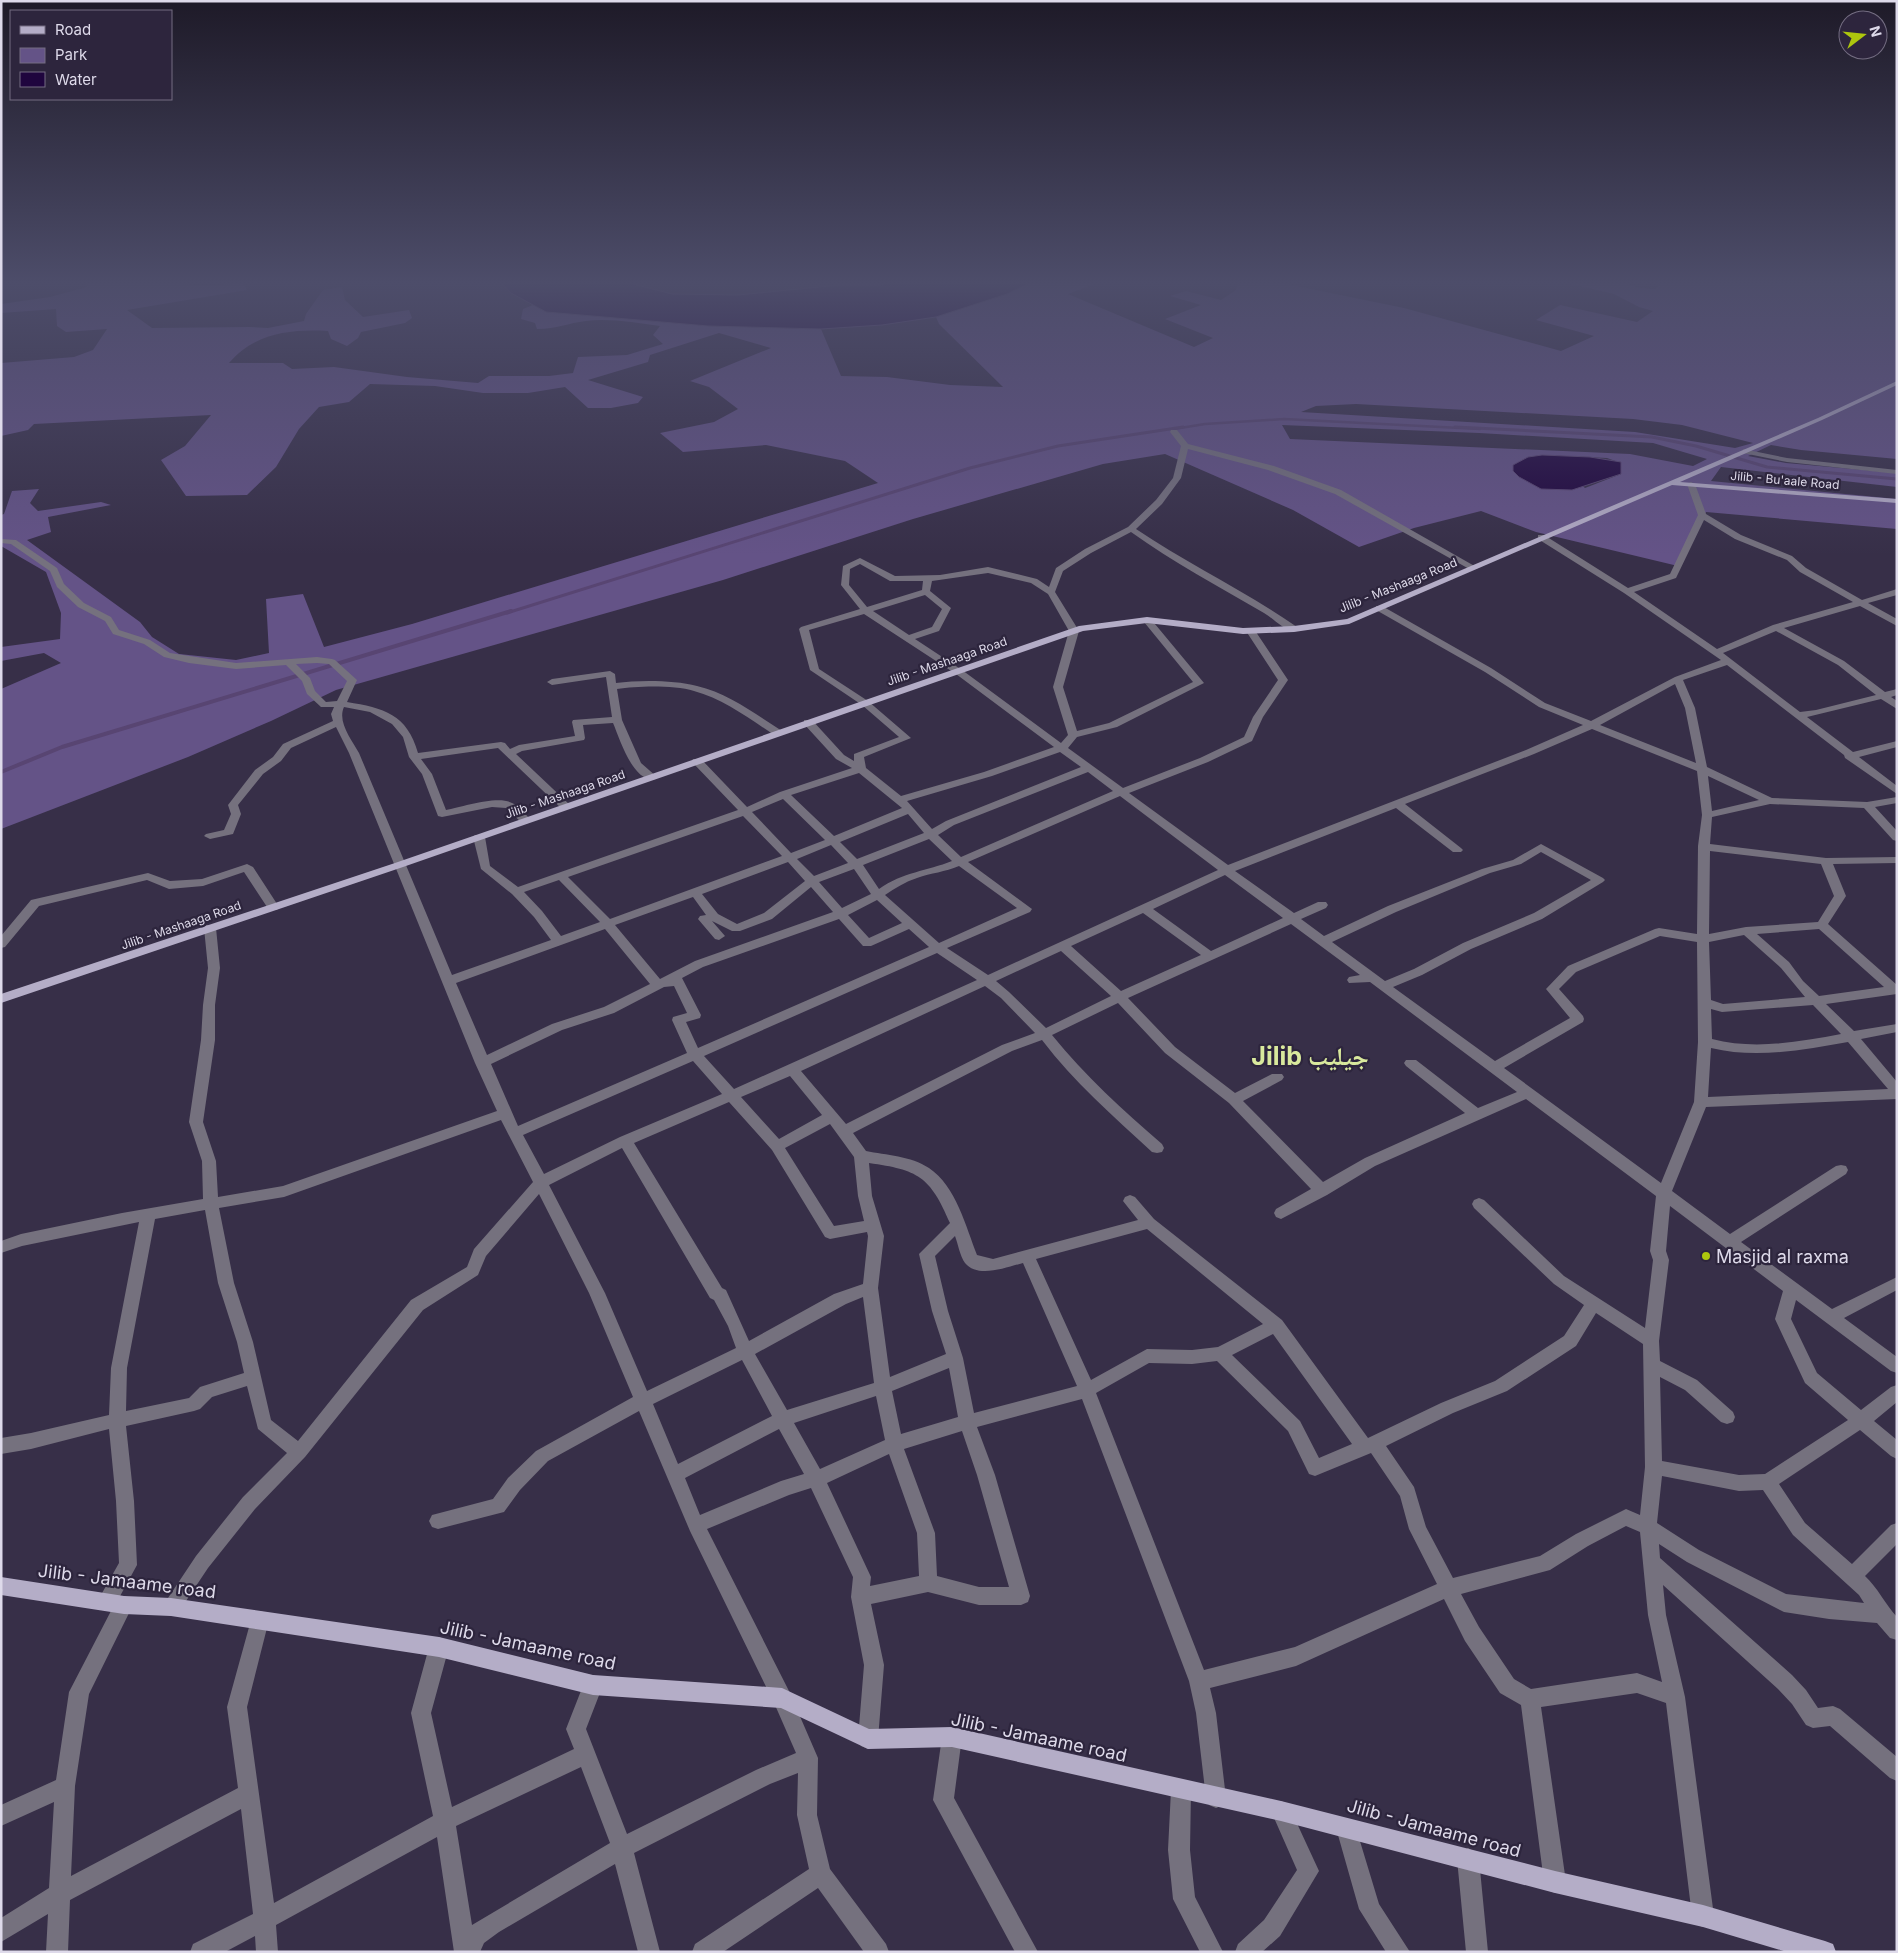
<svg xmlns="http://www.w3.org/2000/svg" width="1898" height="1953" font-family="Inter,'Noto Naskh Arabic',sans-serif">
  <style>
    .green { fill: #645387; fill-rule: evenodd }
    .water { fill: #1f053e; stroke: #584572 }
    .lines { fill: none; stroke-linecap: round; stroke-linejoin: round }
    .stream-far2 { stroke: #584572; stroke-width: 2.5 }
    .stream-far1 { stroke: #584572; stroke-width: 3 }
    .stream { stroke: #584572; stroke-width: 4 }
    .minor { fill: #75717e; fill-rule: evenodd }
    .major { fill: #b4adc7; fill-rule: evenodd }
    .poi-dot { fill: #adc60d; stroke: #2d253d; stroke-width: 2 }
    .labels { text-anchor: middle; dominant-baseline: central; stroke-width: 4.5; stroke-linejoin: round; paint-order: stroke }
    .far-street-label { font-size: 12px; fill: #dedaea; stroke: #2d253d }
    .near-poi-label { font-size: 18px; fill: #dedaea; stroke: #2d253d; text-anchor: start }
    .near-street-label { font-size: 18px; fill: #dedaea; stroke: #2d253d }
    .town-label { font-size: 25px; font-weight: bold; fill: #d9e99d; stroke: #2d253d }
  </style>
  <rect width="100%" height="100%" fill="#372f48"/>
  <path class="green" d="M86,281H176L180,284L208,286L243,283L247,290L127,310L152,328L249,327L268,328L304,321L306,314L323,290L342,287L345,300L363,317L409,310L412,318L405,323L361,332L358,338L347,346L331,339L328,331C291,329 254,333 229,363H283L292,369L334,367L407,377L478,383L489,376H549L573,373L578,357L627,355L663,344L653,335L660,326C636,323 610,318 586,321C568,323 557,329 537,329L535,323L521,319L523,309L533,305L546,312L708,326L821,329L841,376L887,377L950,385L1003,387L939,324L936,317L1007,294L1034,281H1102L1068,294L1194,347L1213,338L1165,319L1201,305L1170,296L1186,291L1221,300L1236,290L1238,283L1230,281H1272L1404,308L1561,351L1594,336L1536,320L1560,305L1637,322L1653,311L1639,307L1614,294L1559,281H1618L1640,288L1656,289L1658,285L1650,281H1897V459L1801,450L1771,445L1748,456L1786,463L1897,473V487L1721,467L1711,481L1897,499V529L1706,512L1678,566L1536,532L1481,511L1414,528L1359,547L1293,510L1165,454L1103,464L913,519L723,580L336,690L271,721L188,757L1,829V689L61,663L44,653L1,661V647L60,639L61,613L46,572L1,546V515L4,514L12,491L39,489L30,503L38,511L101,502L111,505L48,517L51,532L27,540L140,622L152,637L179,654L236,660L269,653L266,599L303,594L324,647L412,624L878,483L845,461L766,445L683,452L660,433L714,422L738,409L709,387L690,381L771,348L719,333L650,355L648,362L588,380L643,397L638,403L611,408H588L565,387L528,393H483L435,386L370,384L349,402L319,407L299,429L276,467L247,495L186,496L161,460L185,446L211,415L34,424L28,430L1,436V363L74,357L93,350L107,329L66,332L57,326L56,309L1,313V304L50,297L87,287ZM1356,404L1633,419L1682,425L1753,443L1735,448L1635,432L1301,412L1316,406ZM1282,425L1479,433L1653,443L1707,459L1693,466L1630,454L1290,439ZM1542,455L1607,458L1621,463V474L1585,488Z"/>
  <path class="water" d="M500,281H622L672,294L738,295L840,285H880L893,281H1034L1007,294L936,317L882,325L821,329L708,326L546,312L511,293Z
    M1542,455L1590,457L1621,462V474L1572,490L1541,489L1519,477L1513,471V465L1528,457Z"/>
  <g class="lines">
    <path class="stream-far2" d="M1174,429L1205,424L1284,419L1480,429"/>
    <path class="stream-far1" d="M1455,427L1652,437L1696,446L1767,467L1897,479
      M507,613L970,468L1058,446L1183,427"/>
    <path class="stream" d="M1,772L62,747L511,611"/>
    <path class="minor" d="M866,281H872L873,282L870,284Z
      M1171,430H1177L1188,444L1274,466L1341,490L1478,568L1471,570L1335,494L1268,470L1188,449L1181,478L1162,504L1136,529C1188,564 1245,591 1297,627V631C1286,633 1273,618 1264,613C1219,587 1173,562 1131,532L1091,553L1063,571L1055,592L1079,631L1063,687L1077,731L1109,723L1193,682L1144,622V618H1150L1204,683L1117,727L1077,737L1068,748L1123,788L1200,758L1244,737L1253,717L1278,680L1246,631L1248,629H1254L1288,680L1263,717L1252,741L1208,762L1129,793L1228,865L1526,750L1583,725L1539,707L1485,672L1376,610V606H1382L1491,668L1545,703L1591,721L1675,677L1721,660L1624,593L1538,539V535H1544L1628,588L1670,574L1698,515L1687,484L1691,482L1695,484L1706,514L1741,535L1792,556L1806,568L1862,600L1897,589V595L1868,603L1897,619V626L1860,606L1784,628L1844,661L1885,692L1897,689V695L1891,697L1897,701V709L1881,699L1807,717L1853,752L1897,741V747L1859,757L1897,786V794L1845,758L1844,755L1727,665L1683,680L1695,708L1707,767L1772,798L1867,802L1897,797V803L1875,807L1897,831V841L1893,840L1864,808L1770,804L1712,817L1710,844L1826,858L1897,857V863L1833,864L1846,896L1828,924L1897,985V994L1826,1004L1854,1031L1897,1024V1032L1861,1039L1897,1082V1099L1706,1107L1672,1191L1730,1234L1836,1166L1841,1165L1846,1166L1848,1170L1846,1174L1741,1242L1832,1309L1897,1277V1290L1844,1318L1897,1357V1373L1891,1371L1796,1300L1791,1319L1817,1373L1861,1410L1891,1387L1897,1385V1402L1874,1421L1897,1440V1459L1891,1456L1860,1430L1779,1484L1805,1523L1852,1564L1891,1525L1897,1523V1544L1865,1576C1878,1588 1885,1604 1897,1617V1640L1890,1638L1877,1623L1829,1619L1784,1612L1687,1562L1659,1544L1660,1558L1792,1675L1806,1690L1818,1708L1833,1706L1840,1709L1897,1757V1781L1890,1778L1830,1726L1813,1728L1806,1725L1792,1704L1778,1689L1663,1585L1666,1615L1685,1697L1714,1916L1711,1924L1703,1927L1695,1924L1692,1916L1666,1703L1637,1693L1541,1707L1566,1882L1563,1890L1555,1893L1547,1890L1544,1882L1521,1705L1500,1693L1465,1641L1444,1599L1296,1666L1210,1688L1216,1713L1226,1798L1223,1805L1216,1808L1209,1805L1206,1798L1196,1713L1189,1681L1082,1399L977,1427L995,1475L1030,1596L1028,1602L1021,1605H979L928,1592L871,1604L884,1665L878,1739L875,1746L868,1749L861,1746L858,1739L864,1665L851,1597L853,1577L811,1488L789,1495L707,1529L789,1691L818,1758L817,1815L830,1869L886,1944L889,1952H864L818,1888L723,1952H692L695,1944L809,1869L797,1815L798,1773L770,1784L634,1853L660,1952H638L615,1864L499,1932L484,1943L480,1952H454L437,1837L276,1925L278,1952H256L255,1936L225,1952H190L193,1944L253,1914L241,1809L70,1900L68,1952H46L48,1914L1,1942V1918L49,1888L54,1802L1,1826V1805L56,1780L69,1692L112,1609L106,1611L99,1608L97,1602L119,1563L116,1501L109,1429L31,1449L1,1454V1438L31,1433L109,1415L111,1368L139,1222L22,1246L1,1253V1241L21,1234L122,1213L203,1199L202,1161L189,1122L201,1040L203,1005L208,968L204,928L206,925H214L216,928L220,968L215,1005V1040L203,1122L216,1161L218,1197L283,1186L497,1111L475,1063L349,753L336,727L291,748L281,761L263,774L238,805L241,814L233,834L210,839L204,836L206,834L224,830L231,814L228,805L255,770L273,757L283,744L333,721L331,714L334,707H321L307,694L302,681L286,665L236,669L189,663L164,657L144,644L113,634L105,621L78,607L57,587L50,571L11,544L1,543V539L16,540L57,568L64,584L84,603L111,617L119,630L150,640L170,653L236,663L317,657L332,659L335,660L357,680L347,702C384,708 407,714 418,753L501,742L505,743L510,749L519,745L575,736L572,722L573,720L612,717L606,677L552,685L547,682L552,679L610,671L615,674L616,683C639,680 674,680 697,686C728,693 755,714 782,731V735H774C749,718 723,699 694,691C673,685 638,686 617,689L622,720L641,763L657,777L656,779C633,784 620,739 613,723L583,725L585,738L584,740L522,751L516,754L570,805L571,807L570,809H562L498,748L421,759L432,774L446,810C462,807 498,795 512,803C519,806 525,814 530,819L531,821L526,824L522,823L506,808L492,807L442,817L438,816L422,774L409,757L403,737L392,724L370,712L344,707C337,722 352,740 359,753L452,975L551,940L534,917L512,894L481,869L473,837L475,835H483L485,837L490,866L518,887L738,810L693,763L692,761L693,759H701L747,807L780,792L852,768L836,759L804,724V720H812L844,755L854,761V754L899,737L862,705L810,670L799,629L801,627L860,609L841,585L843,566L860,558L895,576L940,575L988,567L1037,579L1049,587L1056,568L1085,549L1128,527L1156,500L1173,478L1181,446L1170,432ZM1704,520L1735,539L1787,560L1800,572L1853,602L1773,625L1717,649L1634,592L1676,578ZM860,564L890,581H923L922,590L867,607L849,585L850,569ZM988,573L1031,583L1048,594L1069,631L1053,687L1068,735L1061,743L962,670L915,639L939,631L951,608L930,591L932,581ZM925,595L942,609L932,627L909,635L873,611ZM864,614L956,674L1054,747L984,772L901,796L866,768L864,757L911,738L868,701L819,669L809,630ZM1776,631L1838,665L1876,695L1816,710L1800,712L1723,653ZM317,663L329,664L347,681L337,701L326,702L315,691L310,678L296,664ZM1675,684L1685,708L1696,763L1600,725ZM1592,729L1697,771L1702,815L1698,846L1697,934L1659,928L1655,929L1568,966L1546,989L1570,1018L1495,1061L1393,987L1422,975L1471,949L1542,919L1603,882L1605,880L1603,878L1541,844L1513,860L1482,869L1388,906L1324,936L1301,919L1326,908L1328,905L1326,902H1318L1294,913L1235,871L1396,808L1453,852H1461L1463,850L1461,848L1405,804L1534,754ZM1060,752L1081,767L946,821L932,829L907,801L992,776ZM1088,772L1113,791L961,857L938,835L954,825ZM859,773L902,808L834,836L791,795ZM1708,776L1759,800L1712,811ZM1120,796L1218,870L988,975L947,948L1030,912L1032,909L968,862ZM783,799L825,840L791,853L752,812ZM908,814L924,833L857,859L840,842ZM743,816L782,856L610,919L568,877ZM929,839L952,861C927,871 903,872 879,889L863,865ZM831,845L848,863L814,876L797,859ZM1710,851L1821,864L1834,896L1818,922L1746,927L1709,934ZM1541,852L1591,880L1534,913L1463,943L1414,969L1385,981L1332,942L1396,912L1490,873L1521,864ZM788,862L805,881L764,913L737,924L718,914L702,894ZM959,866L1017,908L939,943L885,895C895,888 905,882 917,878C931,873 945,872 959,866ZM854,869L871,894L842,908L819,882ZM1225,875L1283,918L1211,951L1153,909ZM559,880L600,922L561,936L542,911L524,892ZM811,887L833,912L695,961L660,979L615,925L693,897L706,915L700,916L698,919L715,939L719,940L725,936L712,921L732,931H740L772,919ZM877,900L902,923L869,938L848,915ZM1143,913L1201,955L1121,991L1071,946ZM839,919L863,946H871L909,929L929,947L698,1048L686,1022L700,1018L701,1015L682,978L703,967ZM1291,924L1360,975L1349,977L1347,980L1349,983L1370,982L1517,1092L1478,1108L1416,1060H1406L1404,1063L1406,1066L1465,1113L1365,1158L1323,1182L1243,1101L1282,1080L1284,1077L1282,1074H1272L1235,1093L1175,1047L1128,998ZM605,929L650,984L604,1007L552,1024L487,1055L456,983ZM1819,929L1884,987L1819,996L1803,981L1789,962L1757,934ZM1744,935L1781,968L1805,997L1723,1004L1711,1000L1709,942ZM1660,936L1697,942L1698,1042L1694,1102L1661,1183L1504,1068L1583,1022L1584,1019L1583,1016L1559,989L1576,972ZM1061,951L1111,996L1046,1028L1009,992L996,981ZM937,953L977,980L734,1089L704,1056ZM674,986L687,1013L673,1017L672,1020L687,1053L518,1126L491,1064L562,1030L614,1013L664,987ZM985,986L1001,998L1035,1033L1002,1045L846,1124L801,1071ZM1118,1003L1165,1053L1229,1103L1311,1189L1276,1209L1274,1213L1276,1217L1281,1219L1327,1195L1375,1166L1526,1099L1656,1196L1650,1251L1653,1260L1645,1328L1564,1276L1484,1200L1479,1198L1474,1200L1472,1204L1474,1208L1554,1284L1584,1305L1564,1336L1495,1381L1441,1403L1368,1438L1282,1320L1154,1219L1135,1197L1130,1195L1125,1197L1123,1201L1138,1220L993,1259L977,1255C966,1227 956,1186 929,1168C911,1156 886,1155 866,1151L853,1133L1012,1051L1042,1040C1074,1082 1113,1116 1152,1152L1157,1153L1162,1152L1164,1148L1162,1144C1123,1110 1085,1076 1052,1035ZM1813,1005L1841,1034C1798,1042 1754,1050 1712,1039L1711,1009L1722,1012ZM1848,1042L1888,1089L1708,1097L1711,1048C1756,1059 1803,1050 1848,1042ZM693,1061L722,1094L620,1137L544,1174L523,1135ZM790,1076L822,1115L779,1139L741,1097ZM729,1102L772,1150L825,1237L830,1239L867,1232L868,1236L863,1284L834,1294L749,1341L726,1290L722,1288L634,1143ZM501,1120L533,1182L474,1249L467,1267L411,1300L298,1441L271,1420L253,1342L234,1283L219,1208L284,1197ZM830,1124L854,1157L858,1196L864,1221L834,1226L785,1148ZM622,1148L710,1298L714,1300L728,1326L736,1348L647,1391L605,1293L549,1185ZM869,1163C918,1170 930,1176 950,1223L919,1254L932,1311L946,1354L890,1377L878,1288L884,1236L872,1196ZM539,1194L589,1293L633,1397L536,1451L508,1478L493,1499L432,1515L429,1521L432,1527L438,1529L504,1512L520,1490L548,1461L639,1411L690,1531L775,1705L796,1753L756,1770L627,1834L586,1729L603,1685L600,1678L593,1675L586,1678L566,1729L574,1749L452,1807L431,1713L449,1647L446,1640L439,1637L432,1640L429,1647L411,1713L433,1816L274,1903L247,1707L269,1620L267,1613L260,1611L253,1613L251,1620L227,1707L238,1788L71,1876L75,1786L89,1694L133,1605L131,1599L124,1596L119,1598L137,1565L134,1501L126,1426L194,1411L200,1409L212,1397L247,1386L258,1429L287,1453L243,1497L196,1556L162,1607L164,1613L171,1616L178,1613L208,1568L255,1509L305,1457L423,1310L478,1275L486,1256ZM1670,1206L1783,1291L1775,1319L1805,1383L1848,1420L1765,1474L1739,1475L1662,1461L1660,1377L1685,1390L1721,1422L1727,1424L1733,1422L1735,1417L1733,1412L1697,1380L1660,1361L1659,1341L1669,1260L1666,1251ZM205,1210L218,1283L237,1342L244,1373L200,1387L189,1398L126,1411L127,1368L155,1219ZM1147,1229L1263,1324L1218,1347L1192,1350L1147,1349L1091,1380L1036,1259ZM955,1236C958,1244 960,1256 965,1263C978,1279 1007,1267 1023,1263L1077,1386L974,1413L963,1358L948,1311L935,1256ZM863,1297L874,1383L787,1410L755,1354L846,1304ZM1596,1313L1643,1344L1645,1467L1640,1515L1626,1509L1576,1534L1540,1556L1453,1578L1426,1527L1414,1487L1386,1446L1453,1413L1507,1391L1576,1346ZM1273,1334L1352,1444L1319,1458L1300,1421L1232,1355ZM742,1360L772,1416L678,1464L653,1404ZM1217,1361L1288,1431L1309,1474L1315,1476L1371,1453L1400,1496L1409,1529L1437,1584L1295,1647L1204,1670L1096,1393L1149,1363L1192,1364ZM949,1368L958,1417L901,1434L892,1391ZM876,1396L885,1440L820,1469L794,1423ZM779,1429L804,1474L781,1481L700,1515L685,1478ZM962,1431L977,1475L1009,1587H979L937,1576L935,1533L904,1449ZM889,1454L917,1533L919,1576L870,1586L871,1577L827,1483ZM1662,1476L1739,1491L1763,1490L1793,1535L1859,1595L1864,1603L1786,1594L1699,1550L1657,1523ZM1626,1526L1640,1532L1648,1615L1662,1682L1637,1673L1531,1689L1514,1679L1479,1627L1461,1594L1550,1570L1588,1546ZM581,1767L610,1843L472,1925L456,1826Z
      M1743,449L1787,458L1897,470V474L1787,462L1743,453Z
      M247,864L253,867L279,907L277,910H269L244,872L203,886L169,889L147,880L39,906L5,947L1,948V936L31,900L148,873L170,881L202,879Z
      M952,1727L959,1730L962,1737L954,1798L1038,1952H1015L933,1800L942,1737L945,1730Z
      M1181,1780L1188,1783L1191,1790L1190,1850L1195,1897L1223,1952H1200L1173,1899L1168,1850L1171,1790L1174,1783Z
      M1281,1801L1288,1804L1319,1871L1280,1936L1262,1952H1235L1238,1944L1264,1920L1297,1870L1271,1811L1274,1804Z
      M1346,1818L1353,1821L1356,1828L1379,1904L1410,1952H1386L1359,1909L1336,1828L1339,1821Z
      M1468,1848L1475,1852L1479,1859L1488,1952H1466L1457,1859L1461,1852Z"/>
    <path class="major" d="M1897,381V385L1822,420L1680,482L1897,499V503L1672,485L1349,624L1294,632L1243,634L1147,623L1083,631L403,867L1,1003V994L395,863L1079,626L1147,617L1243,628L1294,626L1347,619L1818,418Z
      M1,1577L124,1596L171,1598L439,1637L593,1675L782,1688L869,1729L952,1727L1281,1801L1555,1871L1703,1905L1825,1941L1833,1944L1836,1952H1787L1703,1927L1555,1893L1281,1821L952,1747L868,1749L781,1708L593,1695L439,1657L171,1616L124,1614L1,1595Z"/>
  </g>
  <linearGradient id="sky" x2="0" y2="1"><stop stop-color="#1e1a28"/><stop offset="0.51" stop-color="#4d4d6a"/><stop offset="1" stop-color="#4d4d6a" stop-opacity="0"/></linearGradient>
  <rect width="1898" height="555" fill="url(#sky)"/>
  <circle class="poi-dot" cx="1706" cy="1256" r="5"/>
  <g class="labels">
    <g class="far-street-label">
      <text transform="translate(1785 480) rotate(5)">Jilib - Bu'aale Road</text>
      <text transform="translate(1398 585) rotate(-22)">Jilib - Mashaaga Road</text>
      <text transform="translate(947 661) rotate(-19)">Jilib - Mashaaga Road</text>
      <text transform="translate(565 794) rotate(-19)">Jilib - Mashaaga Road</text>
      <text transform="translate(181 925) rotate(-19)">Jilib - Mashaaga Road</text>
    </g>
    <g class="near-poi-label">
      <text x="1716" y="1256">Masjid al raxma</text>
    </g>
    <g class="near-street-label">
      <text transform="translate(127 1581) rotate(7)">Jilib - Jamaame road</text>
      <text transform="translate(528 1645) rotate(12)">Jilib - Jamaame road</text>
      <text transform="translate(1039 1737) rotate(12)">Jilib - Jamaame road</text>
      <text transform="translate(1434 1828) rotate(15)">Jilib - Jamaame road</text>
    </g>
    <g class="town-label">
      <text x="1310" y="1056">Jilib جيليب</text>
    </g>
  </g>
  <rect width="1898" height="1953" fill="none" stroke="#dedaea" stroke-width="5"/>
  <rect x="10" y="10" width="162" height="90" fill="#2d253d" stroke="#746d82"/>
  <rect x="20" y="26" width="25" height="8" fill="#b4adc7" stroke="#746d82"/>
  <text x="55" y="35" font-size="15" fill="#dedaea">Road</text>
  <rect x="20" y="48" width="25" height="15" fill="#645387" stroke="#746d82"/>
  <text x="55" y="60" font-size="15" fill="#dedaea">Park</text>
  <rect x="20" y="72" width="25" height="15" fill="#1f053e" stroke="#746d82"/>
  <text x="55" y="85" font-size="15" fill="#dedaea">Water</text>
  <g transform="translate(1863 35) rotate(74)"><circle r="24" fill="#2d253d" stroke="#746d82"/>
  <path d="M0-4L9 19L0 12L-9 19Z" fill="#adc60d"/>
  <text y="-8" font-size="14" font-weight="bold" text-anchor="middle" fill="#dedaea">N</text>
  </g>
</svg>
